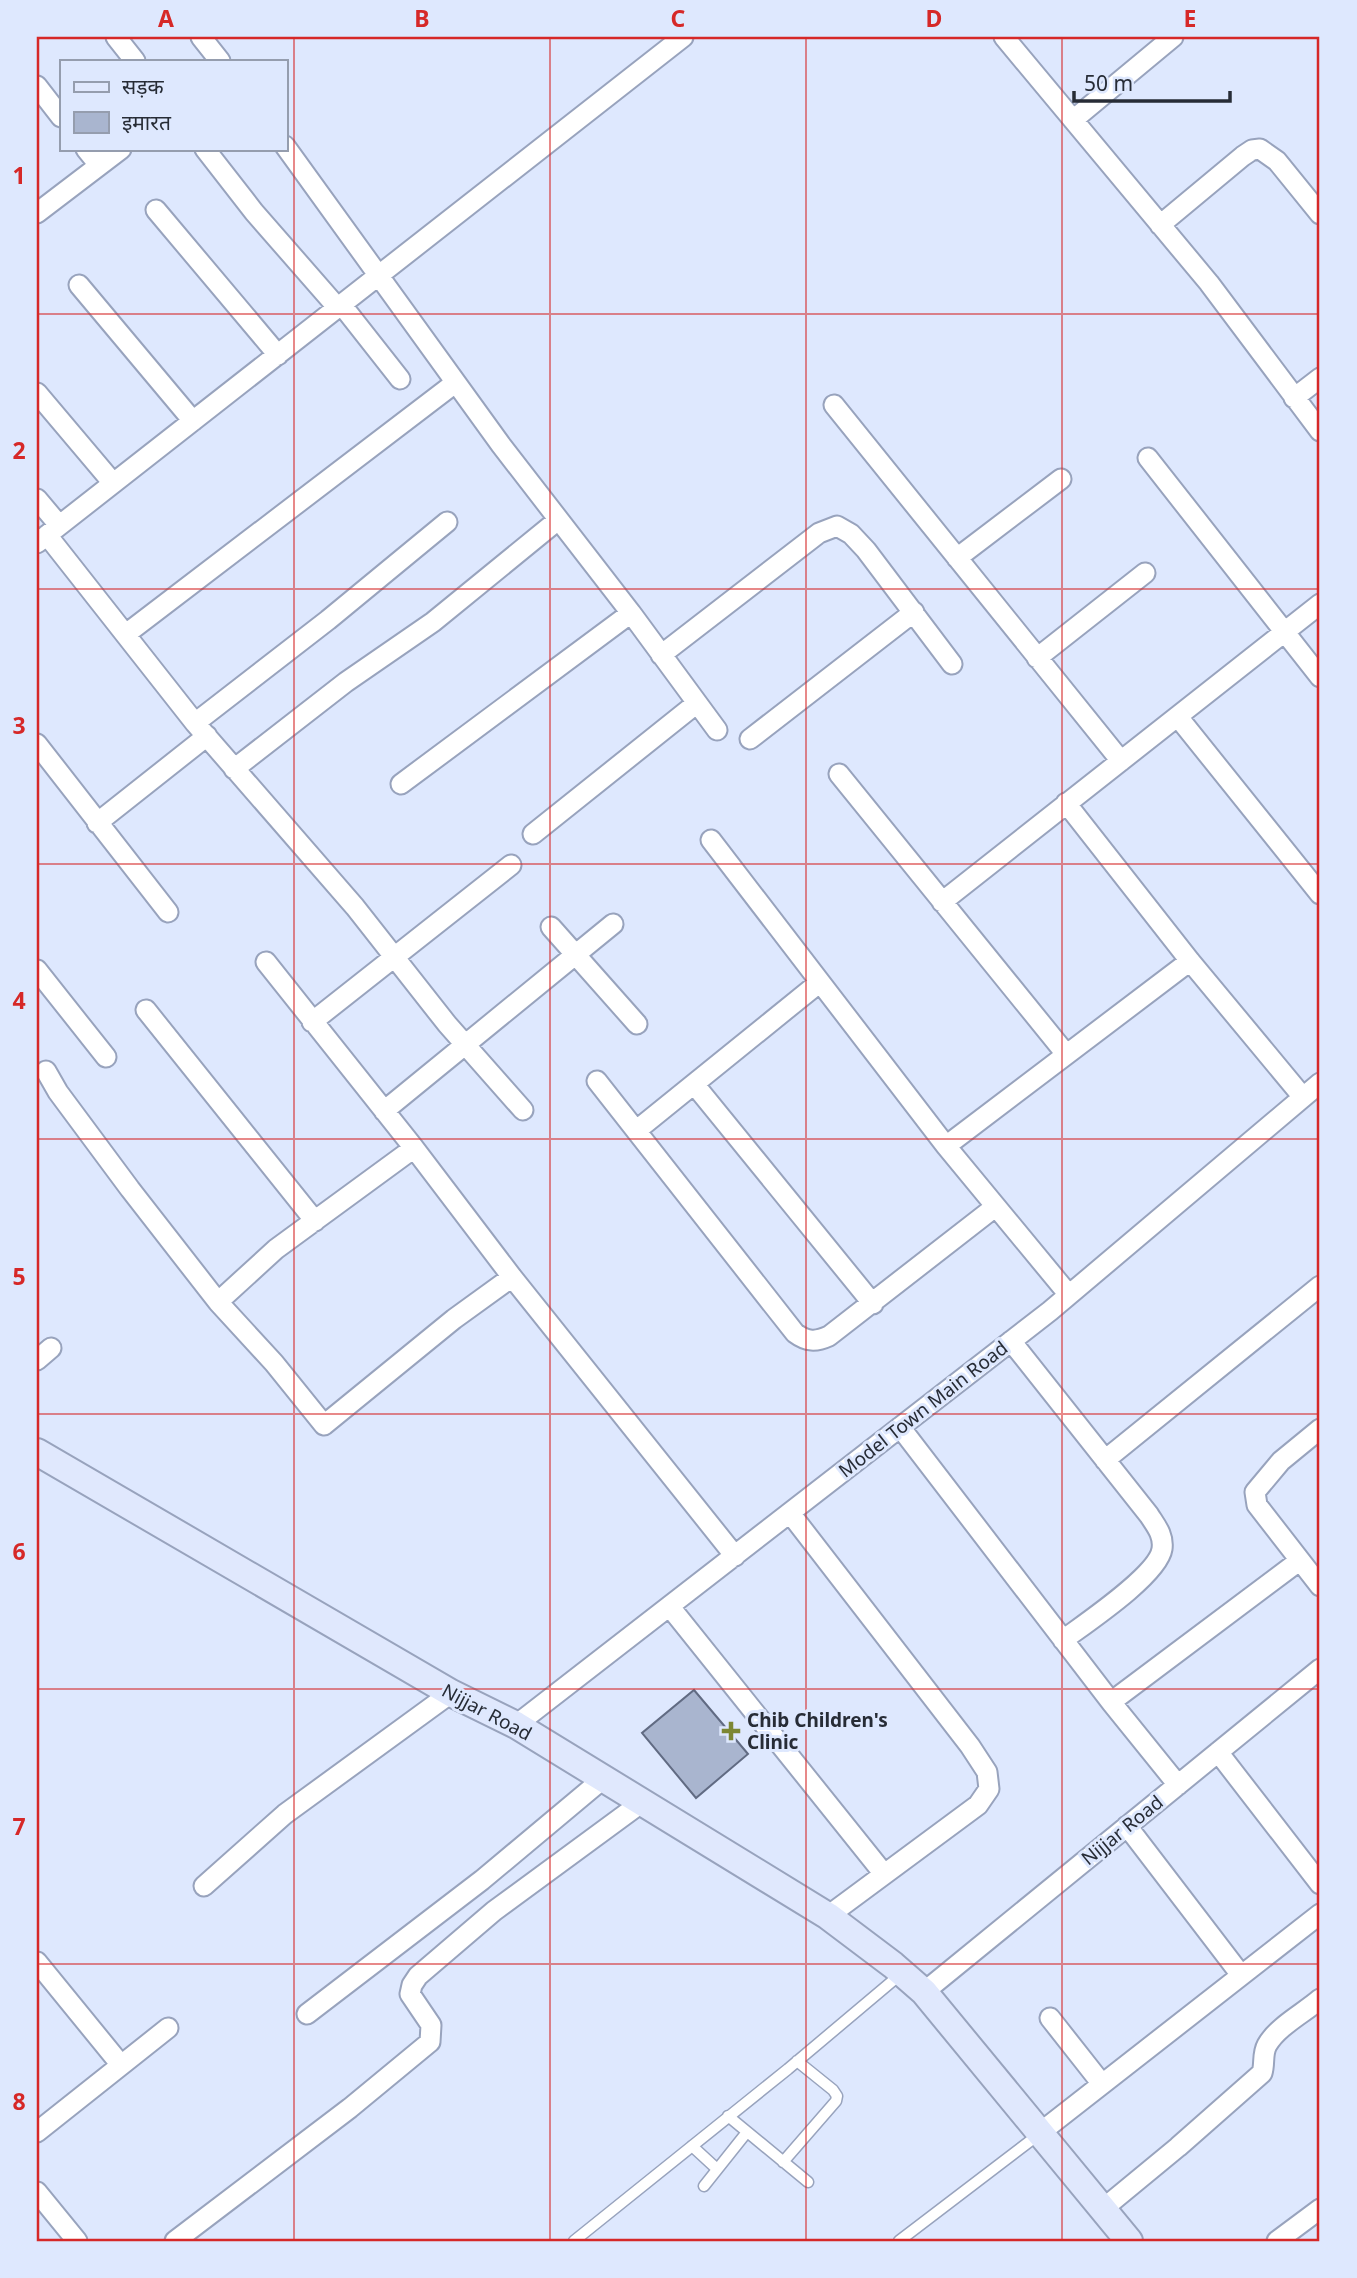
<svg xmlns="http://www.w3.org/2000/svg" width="1357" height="2278" font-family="'Noto Sans','Noto Sans Devanagari',sans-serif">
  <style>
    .building { fill: #a9b5cf; stroke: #616b83; stroke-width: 2 }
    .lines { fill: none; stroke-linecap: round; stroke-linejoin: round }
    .lane-casing { stroke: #98a3bd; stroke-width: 13 }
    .street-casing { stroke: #98a3bd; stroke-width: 23 }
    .secondary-casing { stroke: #98a3bd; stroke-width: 30 }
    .lane { stroke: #fff; stroke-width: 10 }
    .street { stroke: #fff; stroke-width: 19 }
    .secondary { stroke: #e0e8fd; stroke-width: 26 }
    .grid { fill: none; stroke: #d62828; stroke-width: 2; stroke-opacity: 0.55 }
    .poi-dot { fill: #7c8734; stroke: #dee8fe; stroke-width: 2.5 }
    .labels { text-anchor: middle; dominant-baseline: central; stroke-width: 6; stroke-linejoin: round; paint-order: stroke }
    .street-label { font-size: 19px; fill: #272c36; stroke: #dee8fe }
    .poi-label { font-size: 19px; font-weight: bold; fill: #272c36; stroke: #dee8fe; text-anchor: start }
    .neatline { fill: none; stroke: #d62828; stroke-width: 2.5 }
    .grid-label { font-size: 23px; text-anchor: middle; font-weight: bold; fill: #d62828 }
  </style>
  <rect width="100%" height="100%" fill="#dee8fe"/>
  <path class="building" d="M694,1690L748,1754L696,1798L642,1733Z"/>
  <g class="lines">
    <defs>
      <path id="lane" d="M728,2116L808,2182
        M692,2146L717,2169
        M783,2162L836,2101L837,2096L833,2090L797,2061
        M704,2186L747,2132
        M574,2241L788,2069L902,1973
        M899,2241L1038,2135"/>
      <path id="street" d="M116,37L135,61
        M201,37L220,61
        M1004,37L1209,283L1320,431
        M37,86L61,117
        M1073,120L1173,37
        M285,146L501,445L631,613L717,730
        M86,149L99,165
        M205,149L254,212L337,307
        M156,210L278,355
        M37,213L121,149
        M1160,225L1243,156L1252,150L1260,149L1277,161L1320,214
        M79,285L193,421
        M341,304L400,379
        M37,393L113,483
        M1294,398L1320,378
        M834,405L1121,761
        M1148,458L1320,677
        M37,499L59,525
        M47,535L195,723L355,907L447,1024L523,1110
        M37,543L683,37
        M957,558L1061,479
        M126,634L455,383
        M661,655L819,533L837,526L851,534L866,550L952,664
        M1037,658L1145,573
        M1178,717L1320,894
        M195,723L328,620L447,522
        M750,739L914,612
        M37,744L168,912
        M234,769L346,682L433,622L558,520
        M839,774L1066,1054
        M401,784L631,613
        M1066,803L1190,961L1302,1096
        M97,823L207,736
        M533,834L697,703
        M711,840L946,1146L1069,1295
        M942,902L1320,604
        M551,927L637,1024
        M266,962L414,1148L512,1277L735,1556
        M37,970L106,1057
        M146,1010L315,1221
        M312,1022L511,865
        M46,1071L58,1092L130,1189L218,1302L274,1363L324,1425L454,1319L512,1277
        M597,1081L795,1333C807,1342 816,1342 829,1336L995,1207
        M694,1084L873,1304
        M384,1111L613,924
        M637,1130L820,982
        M946,1146L1190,961
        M218,1302L276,1249L414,1148
        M1011,1341L1149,1515C1156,1526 1164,1535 1162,1549C1158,1575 1086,1623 1063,1640
        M37,1360L51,1348
        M900,1427L1111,1702L1178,1785
        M1320,1429L1281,1461L1255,1492L1257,1505L1320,1586
        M1105,1460L1320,1286
        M790,1513L970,1746L987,1772L989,1789L978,1805L828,1916
        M670,1607L884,1874
        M1111,1702L1299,1561
        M516,1725L1050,1311L1320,1083
        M1218,1752L1320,1884
        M1127,1826L1241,1975
        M204,1886L285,1814L451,1693
        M37,1962L121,2065
        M924,1992L1320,1669
        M307,2014L482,1880L604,1778
        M1050,2018L1102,2084
        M37,2132L168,2028
        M1041,2132L1320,1914
        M37,2192L77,2241
        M1104,2208L1178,2147L1262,2073C1265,2064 1262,2054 1267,2045C1278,2026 1304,2013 1320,1999
        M175,2241L350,2108L430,2042L431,2025L410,1994L412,1985L418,1976L494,1911L641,1803
        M1277,2241L1320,2209"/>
      <path id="secondary" d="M37,1452L451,1693L516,1725L828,1916L893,1965L924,1992L1129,2241"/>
    </defs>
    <use href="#lane" class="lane-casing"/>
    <use href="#street" class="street-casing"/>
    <use href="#secondary" class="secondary-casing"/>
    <use href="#lane" class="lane"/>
    <use href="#street" class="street"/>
    <use href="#secondary" class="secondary"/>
  </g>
  <path class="grid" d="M294,37V2241M550,37V2241M806,37V2241M1062,37V2241M37,314H1320M37,589H1320M37,864H1320M37,1139H1320M37,1414H1320M37,1689H1320M37,1964H1320"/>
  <path class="poi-dot" d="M727.5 1720.5h7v7h7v7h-7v7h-7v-7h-7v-7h7z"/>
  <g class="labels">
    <g class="street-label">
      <text transform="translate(923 1409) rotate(-38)">Model Town Main Road</text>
      <text transform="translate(487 1712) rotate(28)">Nijjar Road</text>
      <text transform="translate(1122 1830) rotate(-39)">Nijjar Road</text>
    </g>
    <g class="poi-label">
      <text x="747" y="1720">Chib Children's<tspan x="747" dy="22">Clinic</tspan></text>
    </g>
  </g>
  <rect width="1357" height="2278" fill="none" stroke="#dee8fe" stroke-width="77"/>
  <rect x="60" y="60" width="228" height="91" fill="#dee8fe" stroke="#959dae" stroke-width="2"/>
  <rect x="74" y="82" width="35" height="10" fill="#e0e8fd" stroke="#959dae" stroke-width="2"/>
  <text x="122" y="94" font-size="21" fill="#272c36">सड़क</text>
  <rect x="74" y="112" width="35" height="21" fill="#a9b5cf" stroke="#959dae" stroke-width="2"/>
  <text x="122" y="130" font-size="21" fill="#272c36">इमारत</text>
  <path d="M1074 91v10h156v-10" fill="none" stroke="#272c36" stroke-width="3.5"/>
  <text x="1084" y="91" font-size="21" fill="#272c36" stroke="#dee8fe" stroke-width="5" paint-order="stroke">50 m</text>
  <rect x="38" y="38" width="1280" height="2202" class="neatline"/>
  <g class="grid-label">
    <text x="166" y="27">A</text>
    <text x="422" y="27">B</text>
    <text x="678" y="27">C</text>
    <text x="934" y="27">D</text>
    <text x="1190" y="27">E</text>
    <text x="19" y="184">1</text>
    <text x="19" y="459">2</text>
    <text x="19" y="734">3</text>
    <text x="19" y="1009">4</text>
    <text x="19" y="1285">5</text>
    <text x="19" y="1560">6</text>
    <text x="19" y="1835">7</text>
    <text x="19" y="2110">8</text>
  </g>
</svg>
